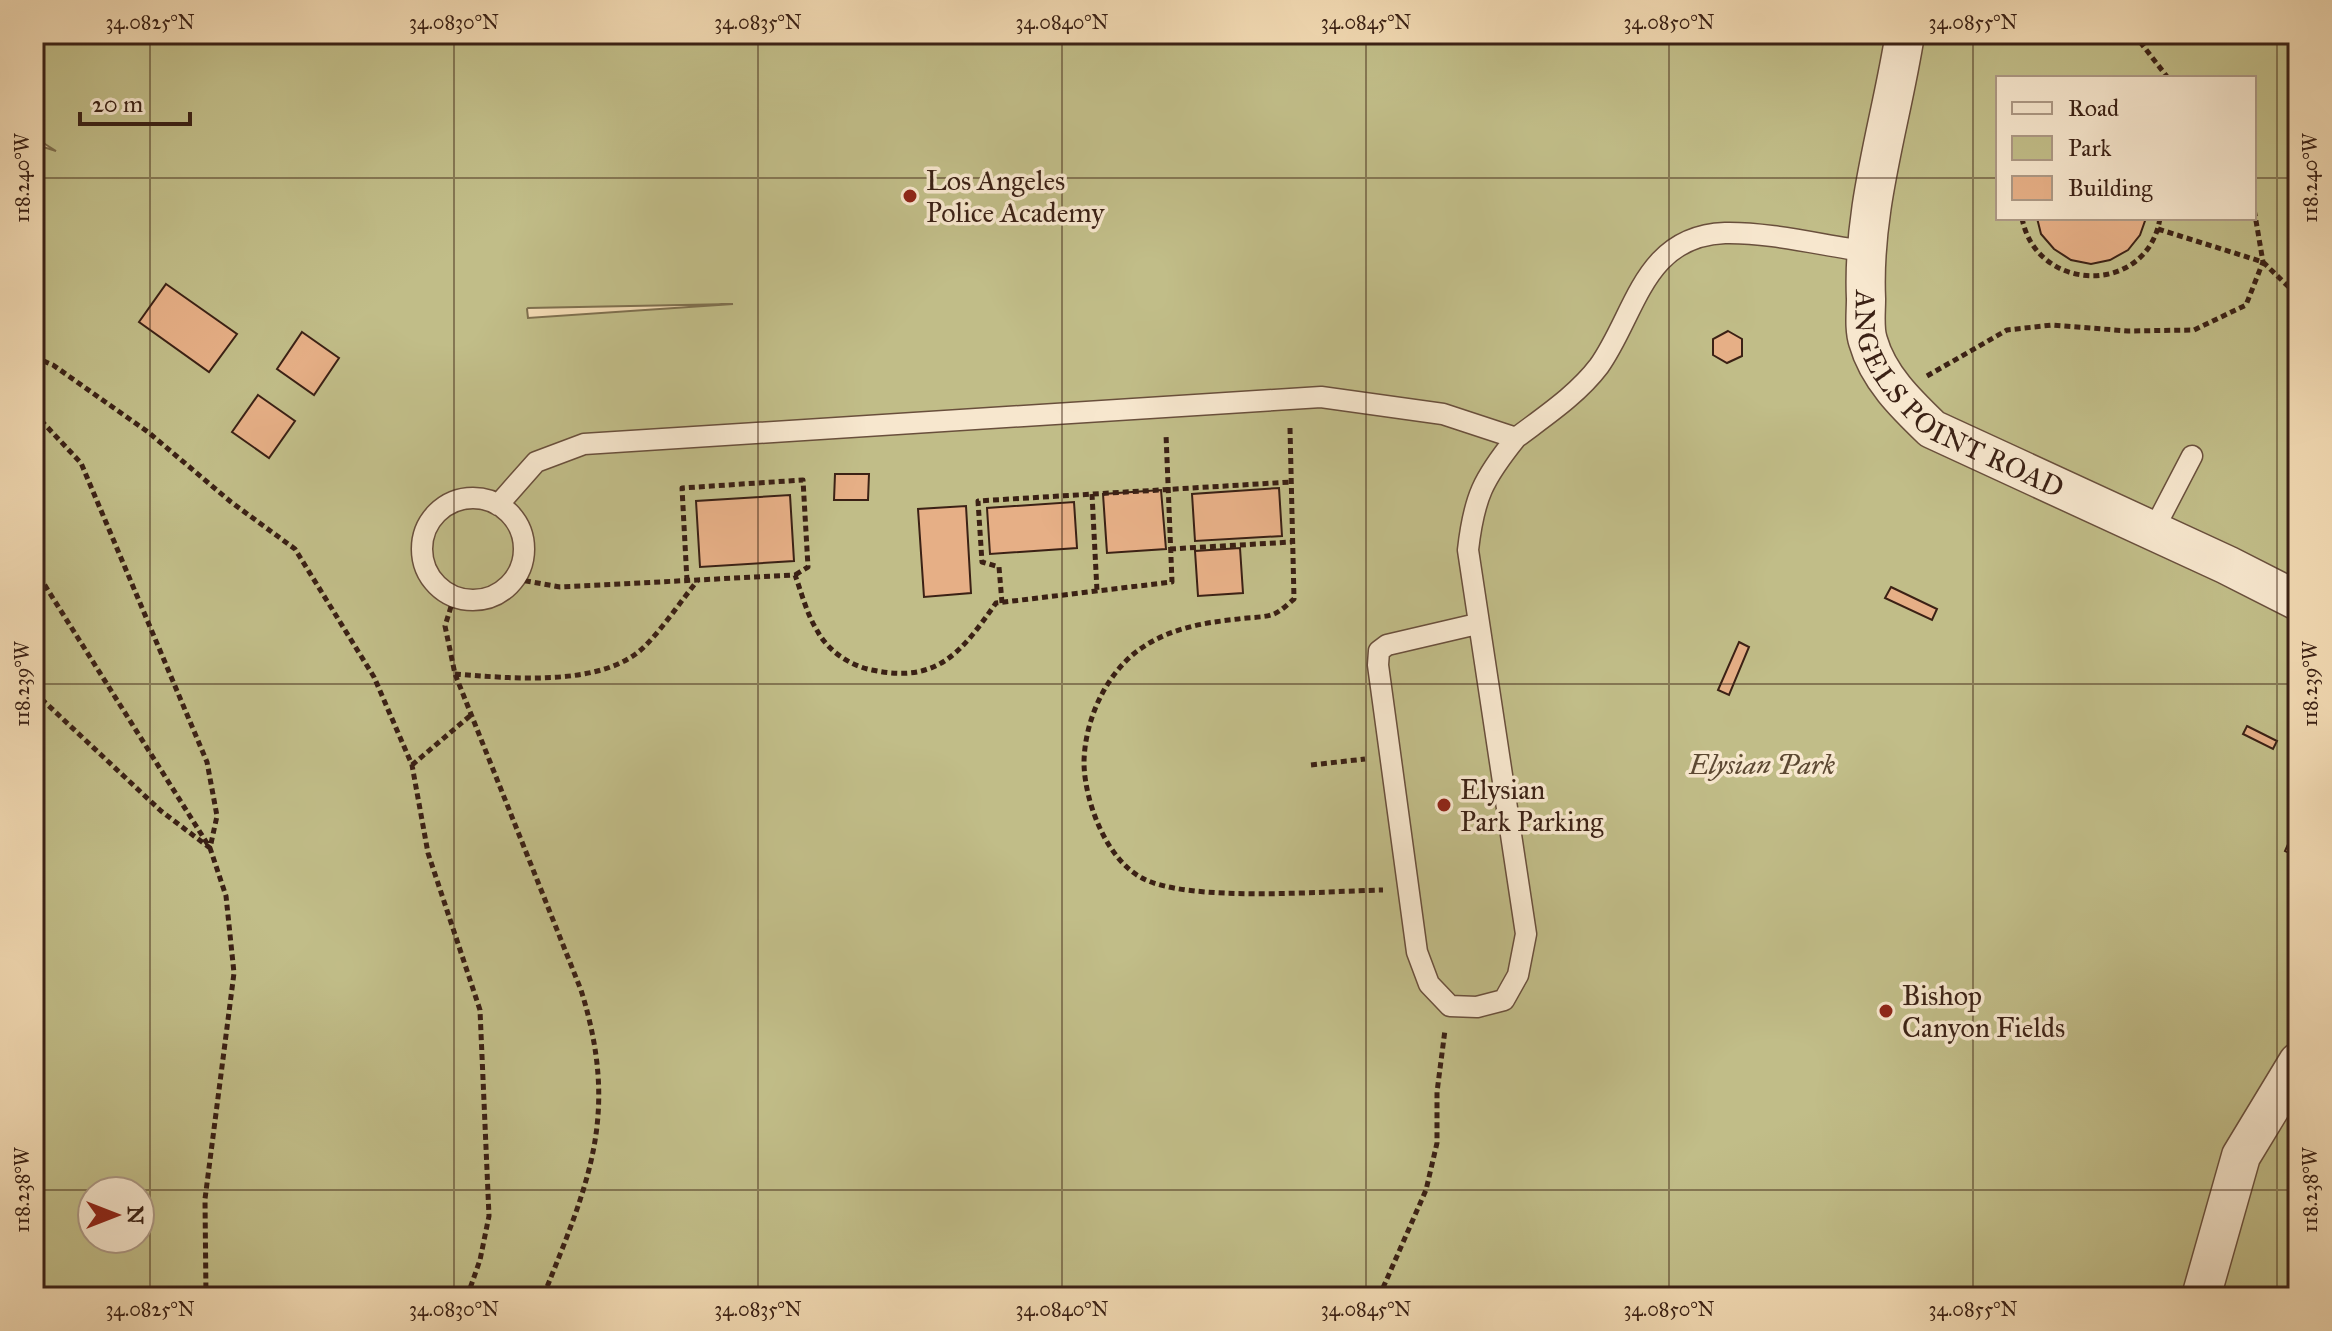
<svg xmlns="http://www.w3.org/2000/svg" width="2332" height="1331" font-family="'IM FELL Great Primer',serif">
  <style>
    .green { fill: #c1bd88; stroke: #7e6f4e; stroke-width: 2; fill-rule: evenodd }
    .building { fill: #e6af86; stroke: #3b2115; stroke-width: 2 }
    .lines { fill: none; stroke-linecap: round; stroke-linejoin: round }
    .service-casing { stroke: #694f3c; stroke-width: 23 }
    .minor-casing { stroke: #694f3c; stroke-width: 41 }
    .path { stroke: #3b2115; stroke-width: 5; stroke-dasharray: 6 4; stroke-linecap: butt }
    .service { stroke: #f7e7ce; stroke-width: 20 }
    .minor { stroke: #f7e7ce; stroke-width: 38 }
    .ticks { fill: none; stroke: #3b2115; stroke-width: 2; stroke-opacity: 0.45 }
    .poi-dot { fill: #8f2418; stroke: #f7e7ce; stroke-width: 3 }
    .labels { text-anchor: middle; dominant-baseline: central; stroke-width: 7; stroke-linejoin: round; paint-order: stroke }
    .poi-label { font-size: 28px; fill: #3b2115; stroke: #f7e7ce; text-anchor: start }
    .street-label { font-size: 28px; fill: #3b2115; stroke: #f7e7ce }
    .park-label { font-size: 28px; font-style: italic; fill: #5c4832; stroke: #f7e7ce }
    .neatline { fill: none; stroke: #3b2115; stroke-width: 3 }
    .ticks-label { font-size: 20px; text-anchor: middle; fill: #3b2115 }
  </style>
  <rect width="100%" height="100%" fill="#f2dab3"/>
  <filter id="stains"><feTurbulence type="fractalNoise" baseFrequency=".0025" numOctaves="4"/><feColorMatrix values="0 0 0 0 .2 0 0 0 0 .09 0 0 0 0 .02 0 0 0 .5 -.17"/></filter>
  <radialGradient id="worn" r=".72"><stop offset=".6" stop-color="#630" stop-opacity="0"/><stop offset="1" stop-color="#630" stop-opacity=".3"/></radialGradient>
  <path class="green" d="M34,34H2298V1297H34V144L56,151L34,137ZM1998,78H2254V218H1998ZM733,304L528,318L527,309L528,308ZM92,1191H140V1239H92Z"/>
  <path class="building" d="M2037,218H2146L2140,235L2128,250L2110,260L2091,264L2071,260L2054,249L2041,234Z
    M166,284L237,334L209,372L139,322Z
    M1728,331L1742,339V356L1727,363L1713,355V339Z
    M302,332L339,358L314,395L277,369Z
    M258,395L295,421L269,458L232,432Z
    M835,474H869L868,500H834Z
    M1279,488L1282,536L1195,541L1192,494Z
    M1161,490L1166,549L1107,553L1103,494Z
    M790,495L794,561L700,567L696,501Z
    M1074,502L1077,548L990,554L987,508Z
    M966,506L971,593L924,597L918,509Z
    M1240,548L1243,593L1198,596L1195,551Z
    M1891,587L1937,609L1932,620L1885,598Z
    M1739,642L1749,647L1729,695L1718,690Z
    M2247,726L2277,741L2273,749L2243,734Z
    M2298,822V850L2295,856L2285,851Z"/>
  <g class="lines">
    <defs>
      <path id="service" d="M422 549a51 51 0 1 1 102 0a51 51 0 1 1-102 0Z
        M498,505L536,462L584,444L1321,397L1443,414L1516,438C1545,416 1577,395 1599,366C1636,314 1643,236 1725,233C1768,232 1821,245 1864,251
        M2153,531L2192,456
        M1477,624L1387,645L1379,651L1378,665L1417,952L1429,984L1450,1006L1477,1007L1504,1000L1518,975L1526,934L1468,550C1474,497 1483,479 1516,438"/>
      <g id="minor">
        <path id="s1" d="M1905,34C1891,123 1862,208 1866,299C1866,312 1864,329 1868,341C1878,377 1906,404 1932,429L2227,565L2298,601"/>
        <path d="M2201,1297L2241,1156L2298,1062"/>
      </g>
    </defs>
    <use href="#service" class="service-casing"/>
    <use href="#minor" class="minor-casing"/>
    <path class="path" d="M2134,34L2168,78
      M2022,218C2036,294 2148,296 2160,218
      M2158,229L2263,262L2298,296
      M34,357L53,365L148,432L231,502L295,549L374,677L412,765L428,853L480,1010L489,1216L480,1260L467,1297
      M1927,376L2007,330L2052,325L2128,331L2194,330L2246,305L2263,262L2254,209
      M34,413L81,463L207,762L217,816L210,848L161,811L34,692
      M1290,428L1294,599C1288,604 1281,611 1274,614C1264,618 1249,617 1238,619C1201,623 1166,629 1136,652C1104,677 1084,723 1084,764C1085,802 1106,859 1142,878C1188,903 1326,891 1383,890
      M1092,494L1097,591
      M1170,549L1292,542
      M34,568L210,848L226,896L234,973L205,1199L206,1297
      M515,579L560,587L795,575C802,594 807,615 818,632C828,651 851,666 872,670C937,684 961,653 996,603L1172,582L1166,434
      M687,581L682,488L803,480L808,567L795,575
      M454,597L445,626L455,674L581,990C620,1115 589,1182 543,1297
      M1002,603L999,567L982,562L978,501L1291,482
      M455,674C509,678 602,688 644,647C664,627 680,602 698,580
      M412,765L471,715
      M1311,765L1365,759
      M1379,1297L1426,1190L1437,1143V1092L1445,1030"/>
    <use href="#service" class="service"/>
    <use href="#minor" class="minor"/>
  </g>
  <path class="ticks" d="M150,34V1297M454,34V1297M758,34V1297M1062,34V1297M1366,34V1297M1669,34V1297M1973,34V1297M2277,34V1297M34,178H1998M2254,178H2298M34,684H2298M34,1190H2298"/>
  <g class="poi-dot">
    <circle cx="910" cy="196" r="8"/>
    <circle cx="1444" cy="805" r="8"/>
    <circle cx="1886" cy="1011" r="8"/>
  </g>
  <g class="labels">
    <g class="poi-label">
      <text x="926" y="180">Los Angeles<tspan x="926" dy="32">Police Academy</tspan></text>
      <text x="1460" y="789">Elysian<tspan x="1460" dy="32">Park Parking</tspan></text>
      <text x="1902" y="995">Bishop<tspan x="1902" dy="32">Canyon Fields</tspan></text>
    </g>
    <g class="street-label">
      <text stroke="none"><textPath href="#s1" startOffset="412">ANGELS POINT ROAD</textPath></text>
    </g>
    <g class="park-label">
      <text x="1762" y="764">Elysian Park</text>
    </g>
  </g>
  <rect width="2332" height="1331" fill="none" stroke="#f2dab3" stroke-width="88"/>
  <rect x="1996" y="76" width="260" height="144" fill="#f7e7ce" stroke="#ac9884" stroke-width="2"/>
  <rect x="2012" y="102" width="40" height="12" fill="#f7e7ce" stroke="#ac9884" stroke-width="2"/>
  <text x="2068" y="116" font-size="24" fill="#3b2115">Road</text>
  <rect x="2012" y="136" width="40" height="24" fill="#c1bd88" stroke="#ac9884" stroke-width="2"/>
  <text x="2068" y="156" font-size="24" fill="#3b2115">Park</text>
  <rect x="2012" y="176" width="40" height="24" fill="#e6af86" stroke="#ac9884" stroke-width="2"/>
  <text x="2068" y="196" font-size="24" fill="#3b2115">Building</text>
  <g transform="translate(116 1215) rotate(90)"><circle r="38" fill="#f7e7ce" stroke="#ac9884" stroke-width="2"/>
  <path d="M0-6L14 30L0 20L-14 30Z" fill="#8f2418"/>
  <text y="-12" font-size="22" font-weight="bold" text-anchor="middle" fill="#3b2115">N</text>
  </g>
  <path d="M80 112v12h110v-12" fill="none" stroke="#3b2115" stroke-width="4"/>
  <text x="92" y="112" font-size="24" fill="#3b2115" stroke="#f7e7ce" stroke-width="6" paint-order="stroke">20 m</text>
  <rect x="44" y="44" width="2244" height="1243" class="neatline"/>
  <g class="ticks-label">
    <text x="150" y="29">34.0825°N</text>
    <text x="454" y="29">34.0830°N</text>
    <text x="758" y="29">34.0835°N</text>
    <text x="1062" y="29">34.0840°N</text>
    <text x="1366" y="29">34.0845°N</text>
    <text x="1669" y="29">34.0850°N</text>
    <text x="1973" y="29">34.0855°N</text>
    <text transform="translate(2310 178) rotate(-90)" y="7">118.240°W</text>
    <text transform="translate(22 178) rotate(-90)" y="7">118.240°W</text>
    <text transform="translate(2310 684) rotate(-90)" y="7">118.239°W</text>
    <text transform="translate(22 684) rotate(-90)" y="7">118.239°W</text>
    <text transform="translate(2310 1190) rotate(-90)" y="7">118.238°W</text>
    <text transform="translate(22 1190) rotate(-90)" y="7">118.238°W</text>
    <text x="150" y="1316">34.0825°N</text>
    <text x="454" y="1316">34.0830°N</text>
    <text x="758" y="1316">34.0835°N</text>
    <text x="1062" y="1316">34.0840°N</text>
    <text x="1366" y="1316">34.0845°N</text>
    <text x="1669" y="1316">34.0850°N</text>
    <text x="1973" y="1316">34.0855°N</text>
  </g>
  <rect width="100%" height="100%" filter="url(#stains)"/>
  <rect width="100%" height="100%" fill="url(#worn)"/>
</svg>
